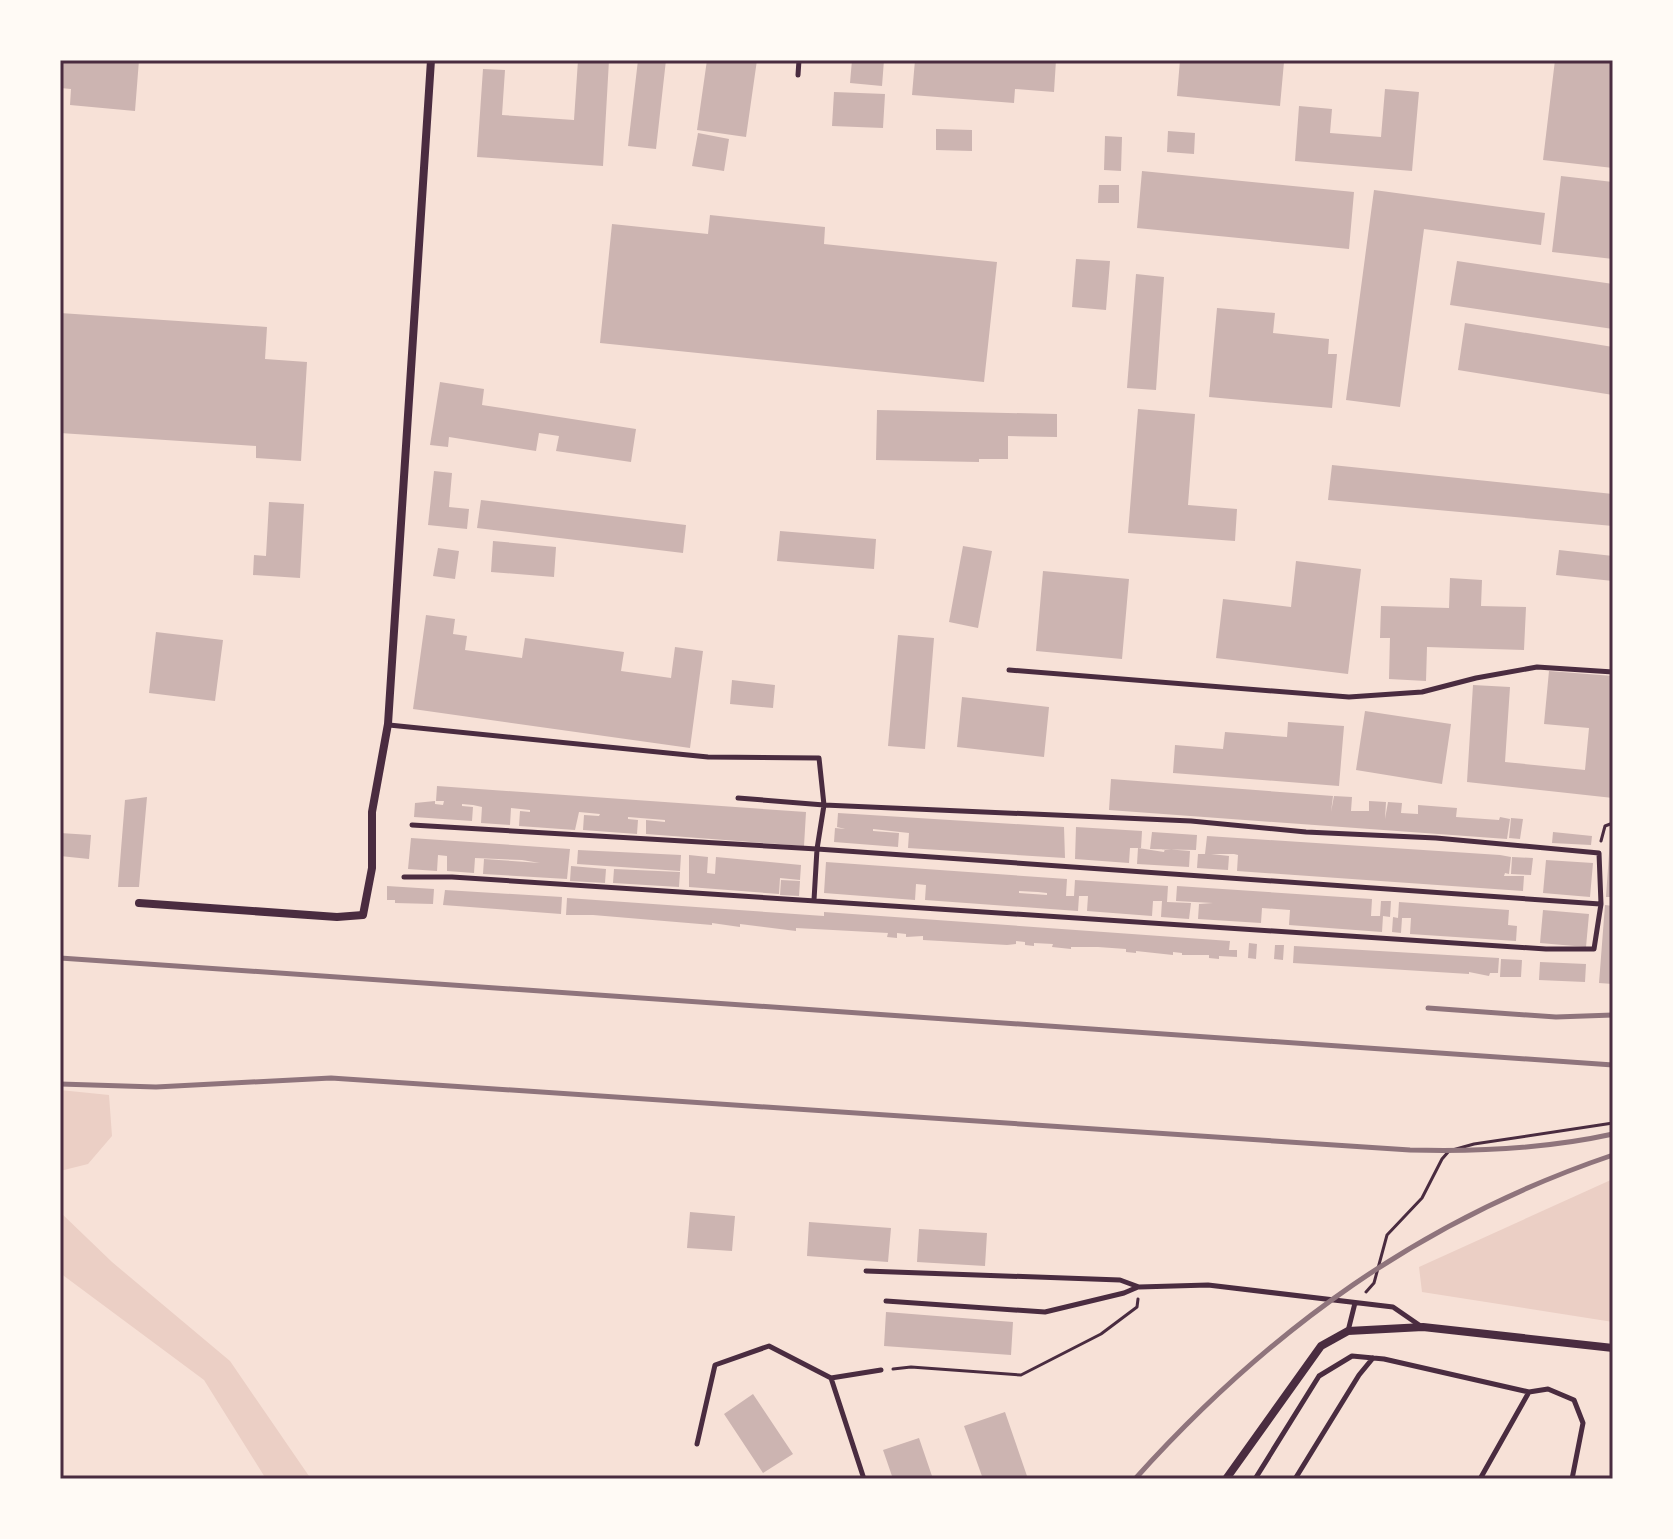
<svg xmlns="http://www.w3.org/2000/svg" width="1673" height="1539" font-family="'PT Sans Narrow',sans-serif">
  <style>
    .green { fill: #ebcfc5 }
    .building { fill: #ccb4b1; fill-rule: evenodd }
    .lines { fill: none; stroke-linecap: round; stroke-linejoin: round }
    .path { stroke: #4a2c40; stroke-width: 3 }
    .service { stroke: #4a2c40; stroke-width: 5 }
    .minor { stroke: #4a2c40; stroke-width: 8 }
    .rail { stroke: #8f747c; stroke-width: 5 }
    .neatline { fill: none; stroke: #4a2c40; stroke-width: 3 }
  </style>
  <rect width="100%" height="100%" fill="#f7e1d7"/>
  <path class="green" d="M60,1090L109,1095L112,1136L88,1164L60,1171Z
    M1613,1179V1322L1422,1292L1419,1267Z
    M60,1212L112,1262L230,1361L311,1479H266L204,1380L60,1273Z"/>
  <path class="building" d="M60,60H139L135,111L70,105L71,89L60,88Z
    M578,60H609L603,166L477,157L483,69L505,70L502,115L574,120Z
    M638,60H666L656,149L628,146Z
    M707,60H757L746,137L697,130Z
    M852,60H884L882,86L850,83Z
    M915,60H1056L1054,92L1015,89L1014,103L912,95Z
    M1180,60L1284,62L1280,106L1177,96Z
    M1555,60H1613V168L1543,160Z
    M1385,89L1419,92L1412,171L1295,161L1299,106L1332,109L1330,133L1381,137Z
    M834,92L885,94L883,128L832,126Z
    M936,129L972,130V151L936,150Z
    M1168,131L1195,133L1194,154L1167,152Z
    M698,133L729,139L724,171L692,166Z
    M1105,136L1122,137L1121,171L1104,170Z
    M1142,171L1354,192L1349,249L1137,228Z
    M1561,176L1613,182V259L1552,252Z
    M1099,185H1119V203H1098Z
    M1374,190L1545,213L1541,245L1424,229L1400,407L1346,400Z
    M710,215L825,227L824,244L997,262L984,382L600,343L612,224L708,234Z
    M1076,259L1110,261L1106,310L1072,307Z
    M1457,261L1613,284V329L1450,305Z
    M1136,274L1164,277L1156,390L1127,388Z
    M1217,308L1275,313L1273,333L1329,339L1328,354H1337L1332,408L1209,397Z
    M60,313L267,327L265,359L307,362L301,461L256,458V446L60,433Z
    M1465,323L1613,347V395L1458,370Z
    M440,382L484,389L482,405L636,429L631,462L556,451L559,436L539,433L536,451L449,437L448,447L430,445Z
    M1138,409L1195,414L1188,505L1237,509L1235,541L1128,533Z
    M877,410L1057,414V437L1008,436V459H979V462L876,460Z
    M1332,465L1613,494V526L1328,500Z
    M434,471L452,473L449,507L469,509L467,529L428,525Z
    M481,500L686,525L683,553L477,528Z
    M269,502L304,504L300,578L253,575L254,555L266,556Z
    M780,531L876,539L874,569L777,561Z
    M493,541L556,547L554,577L491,572Z
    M963,546L992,551L978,628L949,622Z
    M438,548L459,551L455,579L433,576Z
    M1559,550L1613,556V581L1556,575Z
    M1296,561L1361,569L1348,674L1216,658L1223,599L1291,607Z
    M1043,571L1129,579L1122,659L1036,651Z
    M1450,578L1482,580L1481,606L1526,607L1524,650L1427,647L1426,681L1389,679L1390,638H1380L1381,606L1449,608Z
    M426,615L455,619L453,634L467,636L465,650L522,658L525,638L624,652L621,671L671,678L675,647L703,651L690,748L413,709Z
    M156,632L223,640L215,701L149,693Z
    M898,635L934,638L925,749L888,746Z
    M1549,671L1613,676V798L1467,782L1473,685L1510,687L1505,762L1585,770L1589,728L1544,724Z
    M732,680L775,685L773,708L730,704Z
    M962,697L1049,707L1044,757L957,747Z
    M1365,711L1451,724L1442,784L1356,770Z
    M1288,722L1344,726L1339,786L1173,773L1175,745L1223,749L1225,732L1287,737Z
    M1111,779L1333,796L1331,812L1334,796L1352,797L1351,811H1369V801L1386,802L1385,819L1388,802L1402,803L1401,813L1418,814V805L1457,808L1456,817L1499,820L1500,817L1510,819L1507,839L1109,810Z
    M437,786L806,812L804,846L646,834V820L665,822V820L628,817V819L638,820L637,834L583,830L584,815L599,816L600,814L579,812L575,830L519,826L520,811L530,812V810L511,808L510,825L481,823L482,807L473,805L462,804V806L473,807L472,821L414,817L415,803L435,801V804L443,805L444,801H436Z
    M147,797L139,887H118L125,800Z
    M838,813L1064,827L1065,858L908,848L909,833L873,829V831L899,833L898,847L834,842L835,828L845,829L837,827Z
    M1511,818L1523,819L1520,839L1509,838Z
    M1611,825H1613V897H1606Z
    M1076,827L1142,831L1141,848H1130L1129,863L1075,859Z
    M1152,832L1197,835L1196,850L1150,849Z
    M1553,832L1592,836L1591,845L1552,843Z
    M60,833L91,835L89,859L60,856Z
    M1207,836L1500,855L1511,857L1509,874L1505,873L1504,876H1524L1523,891L1237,871L1238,855L1234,854H1211L1229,856L1228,870L1197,868L1198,854H1205Z
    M411,838L570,849L567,879L483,874L484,859L540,863L522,860L475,858L474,873L447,871V856L438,855L437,871L408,869Z
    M1138,848L1164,852L1165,849L1190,851L1189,867L1137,864Z
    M578,850L681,855L680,871L577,864Z
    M689,855L708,857L707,873L715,874L716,857L801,865L800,880L780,878L779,894L689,887Z
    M1512,857L1533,858L1531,875L1511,874Z
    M1546,860L1593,863L1590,897L1543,893Z
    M826,862L1067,879L1066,896H1074L1075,880L1168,886L1167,902L1191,903L1189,919L1161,917L1162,901H1153L1152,916L1087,911L1088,896H1079L1078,911L925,900L926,885L916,884L915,900L824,893ZM1019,891L1038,892L1047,893V895L1019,893Z
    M571,866L606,869L605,883L570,881Z
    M614,869L680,872L679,887L613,883Z
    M781,880L800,881L799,896L780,895Z
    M387,886L434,889L433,904L395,903V900H387Z
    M1177,886L1372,899L1371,916H1380L1381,901H1391L1390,917L1383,916L1382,932L1289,925L1290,910L1262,908L1261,923L1198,919L1199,904L1213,903L1176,901Z
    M445,890L562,897L561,914L443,905Z
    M567,898L824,916V912L1230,941L1229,950H1237V957L1219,956V959L1209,958V955H1182V953L1173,952V955L1136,951V953L1126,952V949L1098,947H1071V949L1052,947L1053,944L1034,943V946L1025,945V942L1016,941V944L1007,945L941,941L923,940V936L906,937V934L897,933V938L887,937L888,933L870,932L796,928V931L740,924V927L712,923V925L593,915H566Z
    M1399,902L1509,910L1508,925L1517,926L1516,941L1410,934L1411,918H1402L1401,933L1392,932L1393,917L1398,918Z
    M1605,905L1613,906V984L1599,983Z
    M1543,910L1589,914L1586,947L1540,943Z
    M1249,943L1257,944L1256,959L1248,958Z
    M1275,945H1284L1283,960L1274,959Z
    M1294,946L1499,958L1498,973H1490L1489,976L1469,972V974L1293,963Z
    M1501,959L1522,960L1521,977H1500Z
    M1540,962L1586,964L1585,982L1539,980Z
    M690,1212L735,1216L732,1251L687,1248Z
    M809,1222L891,1228L888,1262L807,1256Z
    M919,1229L987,1233L985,1266L917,1262Z
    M886,1312L1013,1322L1011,1355L884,1346Z
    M753,1394L793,1454L763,1473L724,1414Z
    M1005,1412L1027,1476L1019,1479H983L964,1426Z
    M919,1438L933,1479H893L883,1450Z"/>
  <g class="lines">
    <path class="path" d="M1601,841L1605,826L1613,823
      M1366,1292L1374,1283L1387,1235L1422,1198L1442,1159L1449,1151L1474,1144L1613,1123
      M893,1369L911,1367L1021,1375L1101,1334L1137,1307L1138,1299"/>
    <path class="service" d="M798,75L799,60
      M1009,670L1349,697L1422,692L1476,678L1537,667L1613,672
      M389,725L708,757L819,758L824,805L817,849L814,900
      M412,825L817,849L1600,904
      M404,877H452L1546,949H1594L1601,904L1599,853L1436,838L1306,832L1191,821L824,805L738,798
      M866,1271L1120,1280L1139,1287L1208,1285L1393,1307L1422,1327
      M886,1301L1045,1312L1124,1293L1138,1287
      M1348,1331L1355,1303
      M831,1378L881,1370
      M697,1444L715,1365L769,1346L831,1378L864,1479
      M1255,1479L1319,1376L1352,1356L1384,1359L1529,1392L1548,1389L1574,1400L1583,1423L1572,1479
      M1295,1479L1359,1375L1373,1358
      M1480,1479L1529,1392"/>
    <path class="minor" d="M139,903L337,917L363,915L372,868V812L388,724L431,60
      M1226,1479L1321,1346L1348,1331L1423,1327L1613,1348"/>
    <path class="rail" d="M60,958L1613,1065
      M1428,1008L1556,1017L1613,1015
      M60,1084L156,1087L331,1078L1410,1150C1479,1152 1545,1149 1613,1134
      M1135,1479C1270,1329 1421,1220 1613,1155"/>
  </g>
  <rect width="1673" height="1539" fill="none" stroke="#fffaf5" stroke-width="124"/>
  <rect x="62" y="62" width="1549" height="1415" class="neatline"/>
</svg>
